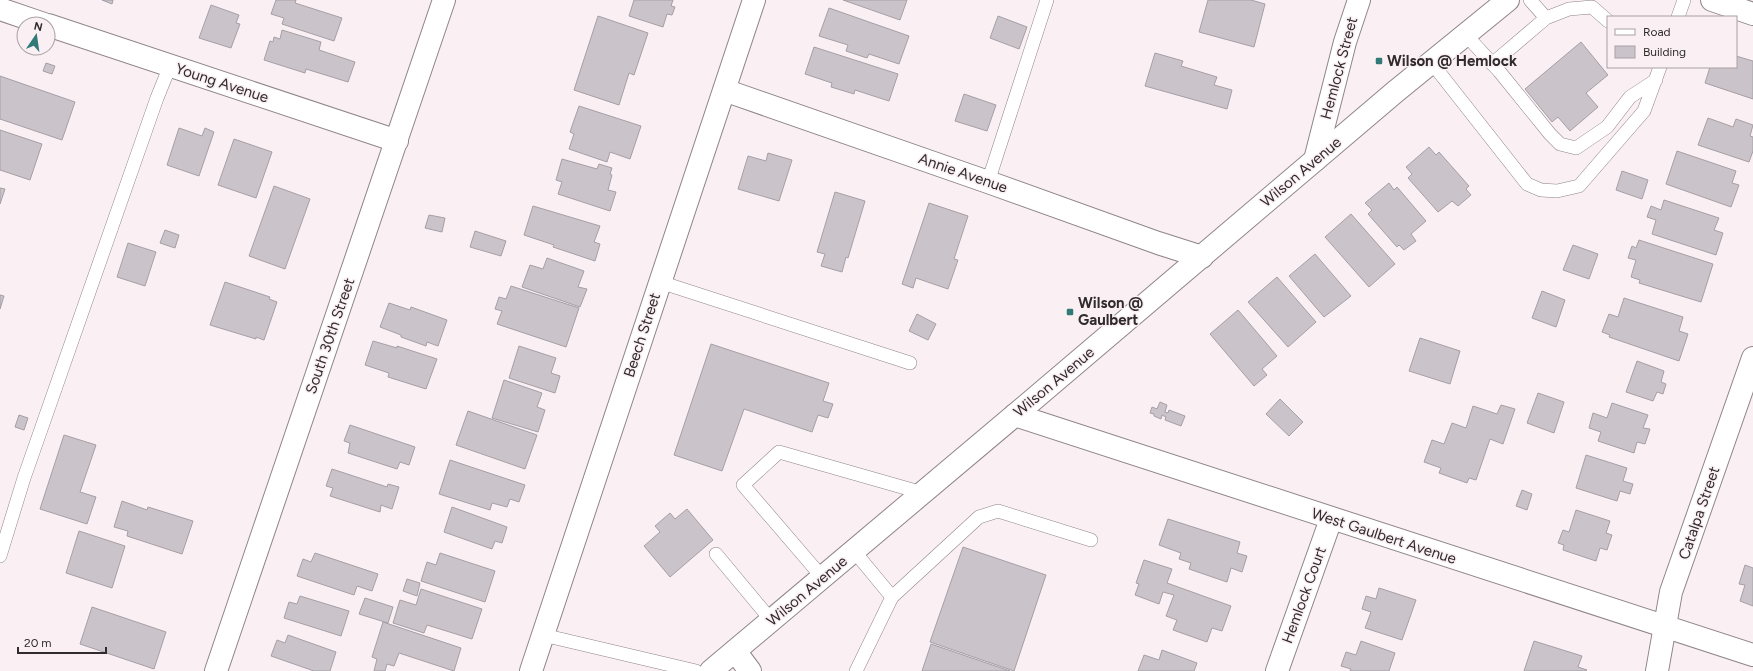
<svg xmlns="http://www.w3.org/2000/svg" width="1753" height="671" font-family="Figtree,sans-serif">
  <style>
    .building { fill: #cac3ca; stroke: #a59fa6 }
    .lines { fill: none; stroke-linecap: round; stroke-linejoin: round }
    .service-casing { stroke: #8f8588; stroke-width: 14 }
    .minor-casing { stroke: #8f8588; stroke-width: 24 }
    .tertiary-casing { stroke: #8f8588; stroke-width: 24 }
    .service { stroke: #fff; stroke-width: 13 }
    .minor { stroke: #fff; stroke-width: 22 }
    .tertiary { stroke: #fff; stroke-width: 22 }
    .poi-dot { fill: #317a78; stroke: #faeff2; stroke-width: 1.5 }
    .labels { text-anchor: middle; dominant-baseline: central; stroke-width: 3; stroke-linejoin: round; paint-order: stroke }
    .poi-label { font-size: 15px; font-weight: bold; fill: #302c2d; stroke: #faeff2; text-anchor: start }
    .street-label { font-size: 15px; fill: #302c2d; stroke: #faeff2 }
  </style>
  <rect width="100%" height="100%" fill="#faeff2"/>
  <path class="building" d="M102,0H113L112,4Z
    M276,0H296L295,3L342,18L334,41L282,24L284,18L271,14Z
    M634,0H673L671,6L675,7L672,15L667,14L663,27L629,16Z
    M843,0H907L900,20Z
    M1208,0H1251L1265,4L1254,47L1199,32Z
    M211,5L239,15L236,23L240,24L231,48L199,38Z
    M829,8L909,36L899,64L869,54L867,58L846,51L848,45L819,36Z
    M598,16L648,33L634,75L629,73L619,105L574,90Z
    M998,16L1027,27L1019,49L990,38Z
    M282,30L321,42L319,50L355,62L348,82L306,69L305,73L264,60L270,41L273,42L274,37L280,39Z
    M1581,42L1608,75L1586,93L1598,107L1570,131L1558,117L1552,122L1525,89Z
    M814,47L898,74L889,101L855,90L854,94L831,87L832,83L805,74Z
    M1155,53L1183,61L1181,66L1217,77L1214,85L1232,90L1227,109L1145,86Z
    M1736,56L1753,61V99L1705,83L1710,67H1736Z
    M46,63L55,66L52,74L43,71Z
    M0,76L75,102L62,140L0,119Z
    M964,94L996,105L987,131L955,121Z
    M579,106L641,126L630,159L610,152L607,162L569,149L574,134L570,132Z
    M1708,118L1733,127L1736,119L1753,125L1750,136L1753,137V151L1749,162L1698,145Z
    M179,128L202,136L205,128L214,132L199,176L167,165Z
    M0,130L42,144L30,180L0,170Z
    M234,139L272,152L256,198L218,185Z
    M1429,147L1436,155L1439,152L1469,186L1466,189L1471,195L1458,206L1452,201L1438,212L1408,178L1412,174L1406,167Z
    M1677,151L1736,171L1732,183L1739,185L1731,207L1666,184Z
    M768,153L792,160L779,201L738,189L748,156L766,161Z
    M562,159L597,169L599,164L612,168L610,174L612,175L608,190L616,192L610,211L558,194L562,182L556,180Z
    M1622,171L1648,180L1642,199L1616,190Z
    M1389,183L1394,190L1397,187L1426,221L1411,234L1416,241L1404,250L1399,245L1397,247L1368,214L1372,210L1365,203Z
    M274,186L310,199L285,269L249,256Z
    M0,188L5,189L0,204Z
    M835,192L865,201L848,258L846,257L842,272L821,266L825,254L817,252Z
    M1664,200L1719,218L1714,230L1723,233L1716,255L1652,234L1656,220L1647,217L1651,206L1661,210Z
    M929,203L968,216L954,259L958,260L948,289L916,278L913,288L902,284Z
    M533,206L600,226L594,242L600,244L595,261L553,247L554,245L524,235Z
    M1351,214L1395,264L1369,287L1325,237Z
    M429,215L445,218L442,232L425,228Z
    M165,230L179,235L175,248L160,243Z
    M475,231L506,241L501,256L470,247Z
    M1639,240L1713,264L1701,302L1639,283L1640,280L1631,277L1636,260L1628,258L1632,246L1636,248Z
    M128,243L156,252L145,286L117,277Z
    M1573,245L1598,254L1589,279L1563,270Z
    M1315,254L1351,296L1324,317L1289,276Z
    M547,258L584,271L578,287L587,289L580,307L522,287L530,265L543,269Z
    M1277,277L1316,322L1288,347L1248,302Z
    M225,282L270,297L269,299L277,302L264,340L256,337V339L210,325Z
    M511,286L579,308L566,347L497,324L502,311L495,309L499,297L506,299Z
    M1542,291L1565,300L1556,327L1532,318Z
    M0,295L4,296L0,309Z
    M1624,298L1683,317L1679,331L1688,334L1679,361L1609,337L1610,335L1602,332L1609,314L1618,317Z
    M389,303L410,310L411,307L447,320L438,346L427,342L426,346L401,337V335L380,327Z
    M1238,310L1277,356L1262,369L1267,375L1254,386L1210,334Z
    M917,314L936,324L928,340L909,331Z
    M1420,338L1460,351L1450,384L1409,371Z
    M373,341L397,348V346L437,359L426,389L388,377L389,373L365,365Z
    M711,344L829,383L823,401L833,404L828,418L818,415L812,432L744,409L722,471L674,455Z
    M519,346L556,358L551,373L560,376L555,393L509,378Z
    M1637,361L1664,371L1661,382L1666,384L1663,394L1657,392L1653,401L1626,392Z
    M504,380L542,393L537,407L545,410L538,432L492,418Z
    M1538,393L1564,402L1554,433L1527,423Z
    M1280,399L1303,422L1289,436L1266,414Z
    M1160,402L1167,405L1165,412L1168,413L1169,410L1185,416L1181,426L1165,420L1166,417L1162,415L1161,419L1154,416V414L1150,413L1152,407L1157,409Z
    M1612,403L1648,415L1643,428L1650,429L1645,444L1637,442L1634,453L1598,441L1601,432L1589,428L1593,413L1607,418Z
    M1501,405L1515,409L1503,444L1490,439L1476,480L1469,478L1467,483L1439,473L1441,468L1424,462L1432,440L1444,444L1452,423L1466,428L1473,406L1497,414Z
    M468,411L537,435L525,469L456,445Z
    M19,415L28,418L24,430L15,427Z
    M350,425L415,447L409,465L400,462L397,469L348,453L350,443L344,441Z
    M64,435L96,445L80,492L96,497L87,524L40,509Z
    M1586,455L1627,468L1623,481L1633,484L1630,494L1620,491L1617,501L1576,488Z
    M450,460L525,485L519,502L510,499L507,507L492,503L490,510L439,494Z
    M332,469L387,487L388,484L399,487L392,509L381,505L380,512L330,496L333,488L326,486Z
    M1522,490L1532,494L1527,510L1516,506Z
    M122,501L147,510L148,507L193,521L182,554L127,536L128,531L114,527Z
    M452,507L507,527L502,543L495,541L492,549L444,532Z
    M687,509L713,540L670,577L644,546L660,532L655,526L670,513L675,519Z
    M1576,510L1610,521L1606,533L1612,535L1607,550L1600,548L1596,561L1563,550L1564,545L1558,543L1563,530L1569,532Z
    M1168,519L1240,542L1237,553L1247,556L1242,572L1231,568L1227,582L1189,569L1191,563L1179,559L1181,553L1159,545Z
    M79,531L125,546L112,588L66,573Z
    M963,547L1046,575L1014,671L930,642Z
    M315,553L378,574L372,591L357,586L354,595L297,576L303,559L311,562Z
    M440,553L495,571L485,602L421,581L427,562L436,565Z
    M1144,560L1172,569L1167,583L1231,606L1222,631L1212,628L1207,642L1173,630L1177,620L1166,616L1174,595L1163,592L1159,604L1135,595L1139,584L1136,583Z
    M1745,565L1753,568V606L1740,601L1745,585L1739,584Z
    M407,579L420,583L417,596L403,591Z
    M1379,588L1416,600L1402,640L1365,628L1371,612L1362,609L1366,596L1376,599Z
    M421,589L482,609L472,639L427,625L424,633L393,623L400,600L416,605Z
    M300,596L349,611L341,636L284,618L289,602L297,604Z
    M365,598L393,607L388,623L359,614Z
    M92,607L166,632L154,669L80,644Z
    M383,622L461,648L454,671L399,653L394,666L387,664L385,671H374L377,659L372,657Z
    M288,635L336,652L330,671H314L271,656L277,640L285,643Z
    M1361,641L1395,653L1389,671H1350L1351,669L1341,666L1346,652L1356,655Z
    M1534,641L1582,656L1578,667L1587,670L1586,671H1524Z
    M931,644L1010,671H922Z
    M1162,650L1197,663L1194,671H1138L1144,655L1159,660Z"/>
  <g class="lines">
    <defs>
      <path id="service" d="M1530,0L1546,18
        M1678,17L1684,0
        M1465,34L1499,71L1550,134L1560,144L1576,148L1607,127L1630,97L1656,80
        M1431,62L1527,184L1541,190L1557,191L1579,186L1644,111L1660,67
        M1492,64L1546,18L1569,9L1592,7L1608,21
        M988,182L1047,0
        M660,282L910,363
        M854,551L892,597L979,517L998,511L1091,540
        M716,554L771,620
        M0,556L24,478L157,98L170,66
        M822,577L743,485L779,452L923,493
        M543,635L696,671
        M856,671L892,597"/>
      <path id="minor" d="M1712,0L1753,14
        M0,9L44,24
        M48,25L397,141
        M724,90L988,182L1158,243L1202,257
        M1315,160L1345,42L1359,0
        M1015,415L1753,655
        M735,651L750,671
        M216,671L444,0
        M531,671L754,0
        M1277,671L1331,519
        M1657,671L1671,592L1753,358"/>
      <path id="tertiary" d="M711,671L1015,415L1395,92L1508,0"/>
    </defs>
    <use href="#service" class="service-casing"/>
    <use href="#minor" class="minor-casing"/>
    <use href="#tertiary" class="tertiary-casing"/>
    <use href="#service" class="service"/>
    <use href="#minor" class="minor"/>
    <use href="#tertiary" class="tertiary"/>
  </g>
  <g class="poi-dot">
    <rect x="1375" y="57" width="8" height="8" rx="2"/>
    <rect x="1066" y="308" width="8" height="8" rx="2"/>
  </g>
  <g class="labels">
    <g class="poi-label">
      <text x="1387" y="61">Wilson @ Hemlock</text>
      <text x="1078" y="303">Wilson @<tspan x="1078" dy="17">Gaulbert</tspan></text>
    </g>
    <g class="street-label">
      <text transform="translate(1339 68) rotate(-75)">Hemlock Street</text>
      <text transform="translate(222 83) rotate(18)">Young Avenue</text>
      <text transform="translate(1301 172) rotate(-40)">Wilson Avenue</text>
      <text transform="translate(963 173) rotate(19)">Annie Avenue</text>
      <text transform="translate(642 335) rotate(-72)">Beech Street</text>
      <text transform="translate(330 336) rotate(-71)">South 30th Street</text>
      <text transform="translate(1054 382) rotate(-40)">Wilson Avenue</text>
      <text transform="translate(1699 513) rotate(-71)">Catalpa Street</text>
      <text transform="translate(1384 536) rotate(18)">West Gaulbert Avenue</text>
      <text transform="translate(807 591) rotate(-40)">Wilson Avenue</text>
      <text transform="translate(1304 595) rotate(-70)">Hemlock Court</text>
    </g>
  </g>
  <rect x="1607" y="16" width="130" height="52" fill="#faeff2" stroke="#a9a1a3"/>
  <rect x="1615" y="29" width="20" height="6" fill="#ffffff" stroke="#a9a1a3"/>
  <text x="1643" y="36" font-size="12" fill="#302c2d">Road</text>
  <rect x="1615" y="46" width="20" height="12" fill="#cac3ca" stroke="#a9a1a3"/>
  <text x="1643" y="56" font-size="12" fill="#302c2d">Building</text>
  <g transform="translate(36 36) rotate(13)"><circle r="19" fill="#faeff2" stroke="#a9a1a3"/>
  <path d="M0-3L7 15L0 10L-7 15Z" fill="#317a78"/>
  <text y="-6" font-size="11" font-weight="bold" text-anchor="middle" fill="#302c2d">N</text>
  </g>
  <path d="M18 647v6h88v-6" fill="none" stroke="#302c2d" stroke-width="2"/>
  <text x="24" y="647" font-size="12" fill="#302c2d" stroke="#faeff2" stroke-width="3" paint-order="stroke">20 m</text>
</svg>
